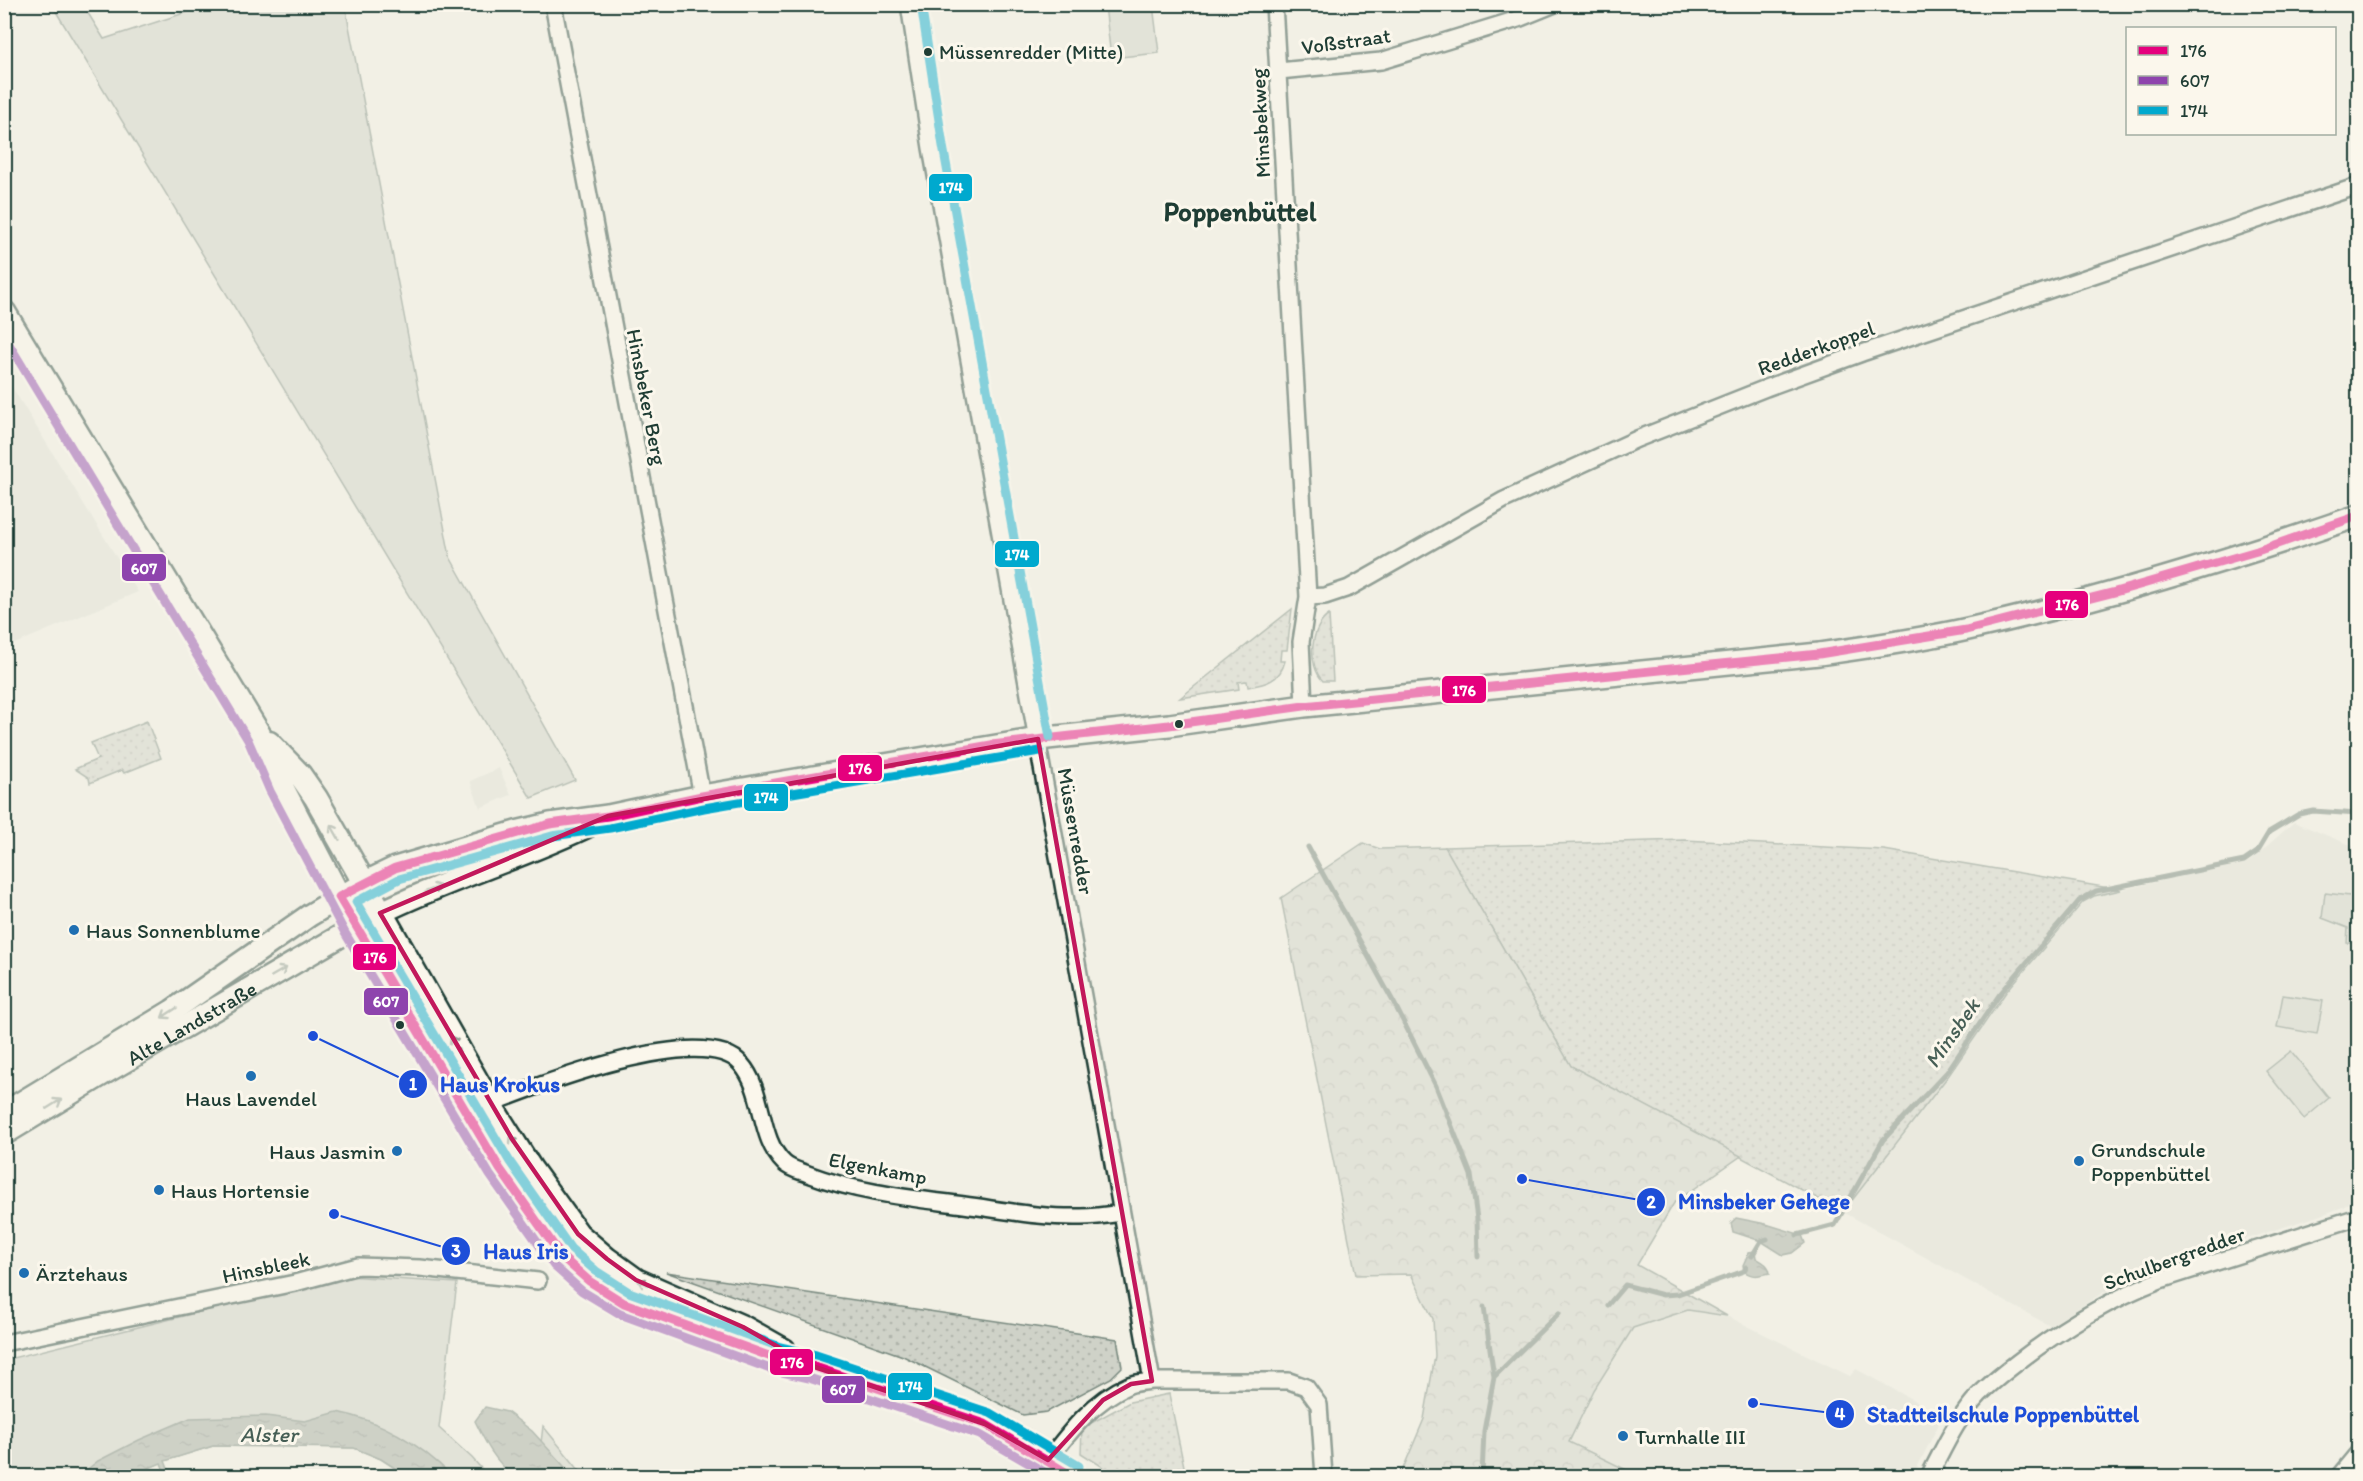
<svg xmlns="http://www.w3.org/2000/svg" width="2363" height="1481" font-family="Itim,sans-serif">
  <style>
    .built { fill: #e0e1d6 }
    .grass { fill: url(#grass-dots); stroke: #77887e; stroke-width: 1.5 }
    .forest { fill: url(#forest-crowns); stroke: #77887e; stroke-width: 1.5 }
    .park { fill: #cfd2c8; stroke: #77887e; stroke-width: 1.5 }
    .water { fill: url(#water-ripples); stroke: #6e7f75; stroke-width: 1.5 }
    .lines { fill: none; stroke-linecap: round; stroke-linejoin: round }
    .stream { stroke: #6e7f75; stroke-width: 5 }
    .minor-casing { stroke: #1f3d34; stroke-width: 20 }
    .secondary-casing { stroke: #1f3d34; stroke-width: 26 }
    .primary-casing { stroke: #1f3d34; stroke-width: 27 }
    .minor { stroke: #fbf7ec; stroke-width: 15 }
    .secondary { stroke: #fbf7ec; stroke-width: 21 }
    .primary { stroke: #fbf7ec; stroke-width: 22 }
    .bus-1-casing { stroke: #fbf7ec; stroke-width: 14 }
    .bus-2-casing { stroke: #fbf7ec; stroke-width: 14 }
    .bus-3-casing { stroke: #fbf7ec; stroke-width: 14 }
    .bus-1 { stroke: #e5007d; stroke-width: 9 }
    .bus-2 { stroke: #8e44ad; stroke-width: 9 }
    .bus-3 { stroke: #00a9ce; stroke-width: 9 }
    .oneway { stroke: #8d9a90 }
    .marked { fill: none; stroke: #c2185b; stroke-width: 4.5; stroke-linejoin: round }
    .bus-dot { fill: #1f3d34; stroke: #fbf7ec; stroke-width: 2 }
    .poi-dot { fill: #1f6fb2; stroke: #fbf7ec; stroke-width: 2 }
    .labels { text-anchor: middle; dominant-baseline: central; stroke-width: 6; stroke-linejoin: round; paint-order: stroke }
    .bus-label { font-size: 20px; fill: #1f3d34; stroke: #fbf7ec; text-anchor: start }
    .street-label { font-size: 21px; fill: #1f3d34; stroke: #fbf7ec }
    .poi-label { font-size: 21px; fill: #1f3d34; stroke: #fbf7ec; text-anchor: start }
    .water-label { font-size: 22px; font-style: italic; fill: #465e55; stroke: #fbf7ec }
    .district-label { font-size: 27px; font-weight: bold; fill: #1f3d34; stroke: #fbf7ec }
    .leader { fill: none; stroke: #1d4ed8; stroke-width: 2 }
    .callout-dot { fill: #1d4ed8; stroke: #fbf7ec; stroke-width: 2 }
    .mark-label { font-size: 18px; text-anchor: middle; font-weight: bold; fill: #fff }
    .callout-label { font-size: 22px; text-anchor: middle; font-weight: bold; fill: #1d4ed8; stroke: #fbf7ec; stroke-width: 6; stroke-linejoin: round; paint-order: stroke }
    .line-badge { stroke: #fbf7ec; stroke-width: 2 }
    .badge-label { font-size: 16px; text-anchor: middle; font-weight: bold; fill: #fff }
  </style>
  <defs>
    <pattern id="grass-dots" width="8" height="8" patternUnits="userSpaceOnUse" patternTransform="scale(1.5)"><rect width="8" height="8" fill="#cfd2c8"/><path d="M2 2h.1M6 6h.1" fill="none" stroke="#b1b5ac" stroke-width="1.8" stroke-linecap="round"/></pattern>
    <pattern id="forest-crowns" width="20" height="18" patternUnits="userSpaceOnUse" patternTransform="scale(1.5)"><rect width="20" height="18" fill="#cfd2c8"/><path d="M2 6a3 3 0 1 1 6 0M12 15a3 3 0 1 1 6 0" fill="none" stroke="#b1b5ac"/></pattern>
    <pattern id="water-ripples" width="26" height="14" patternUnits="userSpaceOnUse" patternTransform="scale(1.5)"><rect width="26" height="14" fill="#a2aba1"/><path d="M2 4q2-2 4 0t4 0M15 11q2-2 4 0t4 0" fill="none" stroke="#838c84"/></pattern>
  </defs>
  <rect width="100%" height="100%" fill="#f2f0e5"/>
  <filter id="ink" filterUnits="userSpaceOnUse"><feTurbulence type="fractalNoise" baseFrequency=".0167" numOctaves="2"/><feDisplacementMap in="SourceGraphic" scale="12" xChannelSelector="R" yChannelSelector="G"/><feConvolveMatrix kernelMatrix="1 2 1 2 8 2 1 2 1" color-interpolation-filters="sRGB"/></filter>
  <g filter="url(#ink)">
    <path class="built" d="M4,374L138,592L5,648H4Z
      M499,768L511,795L480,808L470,781Z
      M2294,822L2358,848V1197L2343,1207L2319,1216L2189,1257L2120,1282L2050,1326L1843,1212L1949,1075L2006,992L2083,902L2094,896L2250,861Z
      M1688,1310L1727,1316L1850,1376L1856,1369L1943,1416L1913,1476H1639L1569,1442L1594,1390L1633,1328Z"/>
    <path class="grass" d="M1292,609L1287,650H1281L1280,661H1285C1280,681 1266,684 1248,687L1247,681L1238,682L1239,689L1180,698Z
      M1329,615L1333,681H1323C1307,665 1310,627 1329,615Z
      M147,721L161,758L124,773L122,770L90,783L89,778L75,769L98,759L91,743Z
      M1684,840L1884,850L2121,890L2094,896L2083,902L2006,992L1949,1075L1843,1212L1571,1066L1445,847Z
      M666,1272L1117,1339L1122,1367L1111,1378L1047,1412L1023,1415L903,1356Z
      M1169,1394L1186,1476H1117L1081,1453L1082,1428L1130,1402Z"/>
    <path class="forest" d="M1363,843L1380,849L1445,847L1571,1066L1741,1156L1674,1203L1637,1265L1727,1316L1688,1310L1633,1328L1594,1390L1569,1442L1639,1476H1400L1424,1419L1435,1356L1433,1319L1411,1274L1356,1275L1281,898Z"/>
    <path class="park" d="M52,5H83L104,39L209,5H345L450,557L575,780L531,798Z
      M1105,5H1153L1159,53L1111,58Z
      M2325,893L2358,897V944L2347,943L2348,928L2322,918Z
      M2283,995L2323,1001L2317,1034L2277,1027Z
      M2291,1051L2329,1098L2304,1119L2266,1071Z
      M346,1276L457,1283L439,1428L472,1458L488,1476H407L381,1459L355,1448L274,1446H213L167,1460L130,1476H5L4,1360Z
      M543,1426L584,1476H537Z"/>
    <path class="water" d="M1736,1218L1766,1224L1802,1235L1805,1243L1792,1253L1783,1255L1761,1241L1733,1232L1731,1223Z
      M1755,1251L1756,1258C1763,1262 1769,1265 1770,1273C1761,1275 1752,1278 1744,1271L1743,1265L1749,1252Z
      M485,1407L507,1412L532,1431L573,1476H514C495,1462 485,1442 475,1421Z
      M337,1412C383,1421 420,1444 452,1476H407L381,1459L354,1448L213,1446L165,1461L171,1476H166L161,1463L130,1476H79L98,1461L139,1440L190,1418L266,1416L305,1421Z"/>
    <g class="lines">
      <path class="stream" d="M1308,847L1394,1003L1436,1086L1471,1175L1477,1219L1478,1257
        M1797,1235L1835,1225L1883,1140L1947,1072L2000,994L2079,901L2096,891L2244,861L2257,852L2269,832L2299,814L2313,811L2358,814
        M1752,1256L1761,1241L1767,1239
        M1608,1305L1625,1285L1663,1295L1678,1294L1744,1271L1746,1267
        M1484,1307L1494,1377
        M1482,1476L1484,1431L1494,1377L1559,1313"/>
      <defs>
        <path id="minor" d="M553,4L702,796
          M909,4L931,148L1152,1381H1289L1306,1387L1319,1405L1324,1476
          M1274,4L1308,597L1301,642L1304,706
          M1279,71L1381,61L1518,19L1555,4
          M1308,597L1325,596L1349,588L1504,500L1637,439L1766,388L1862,353L2358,186
          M490,1104C536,1086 704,1020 741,1064C765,1091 758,1138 784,1163C790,1169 800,1171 808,1174C858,1193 911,1198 964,1205C1002,1210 1042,1218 1081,1217C1094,1217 1108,1215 1121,1213
          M4,1343L295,1283L358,1266L420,1268L538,1281
          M1048,1460C1070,1431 1094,1400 1129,1385C1136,1382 1145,1382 1152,1381
          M1929,1476C1944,1448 1957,1418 1979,1395C1991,1383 2005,1372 2018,1362C2062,1328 2108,1300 2160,1280L2358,1217
          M2339,1476L2358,1453"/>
        <g id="secondary">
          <path d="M4,1113L172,1011L310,915L364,883L395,868L516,832L550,824L608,816L702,796L1038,739L1169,725L1304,706L1819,654C1869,647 1919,640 1968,629C2100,600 2230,560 2358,516"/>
          <path id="s1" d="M4,1134L103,1074L380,913C448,879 522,858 592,824"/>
        </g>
        <path id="primary" d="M4,312L259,734L281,785L355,927L500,1169L562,1257L589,1281L624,1303L777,1359L812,1366L985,1424L1048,1460L1072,1476
          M269,743L300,775L316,798L490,1104L531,1169L578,1234L607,1259L636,1280L743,1327L784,1350"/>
      </defs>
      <use href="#minor" class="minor-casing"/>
      <use href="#secondary" class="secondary-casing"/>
      <use href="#primary" class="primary-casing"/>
      <use href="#minor" class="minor"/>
      <use href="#secondary" class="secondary"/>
      <use href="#primary" class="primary"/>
      <defs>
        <path id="bus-1" d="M1072,1476L985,1424L812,1366L777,1359L624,1303L589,1281L562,1257L500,1169L339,897L395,868L550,824L608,816L702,796L991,745L1169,725L1304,706L1819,654L1966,630L2115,592L2257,551L2358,516"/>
        <path id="bus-2" d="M4,336L248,740L270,791L345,933L490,1175L554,1266L582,1291L620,1314L773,1370L809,1378L980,1435L1051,1476"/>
        <path id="bus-3" d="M921,4L943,146L1050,737
          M1040,751L704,808L610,828L552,836L399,879L356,902L510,1162L571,1249L596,1271L629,1292L780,1347L816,1355L990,1413L1079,1466"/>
      </defs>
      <use href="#bus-1" class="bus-1-casing"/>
      <use href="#bus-2" class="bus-2-casing"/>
      <use href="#bus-3" class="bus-3-casing"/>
      <use href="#bus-1" class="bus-1"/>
      <use href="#bus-2" class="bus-2"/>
      <use href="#bus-3" class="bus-3"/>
    </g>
    <defs><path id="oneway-shaft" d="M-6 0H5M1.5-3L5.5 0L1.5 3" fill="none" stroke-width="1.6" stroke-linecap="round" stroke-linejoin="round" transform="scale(1.5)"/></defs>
    <g class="oneway">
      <use href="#oneway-shaft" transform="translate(335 832) rotate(-120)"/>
      <use href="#oneway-shaft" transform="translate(433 889) rotate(-21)"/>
      <use href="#oneway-shaft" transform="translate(279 972) rotate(-30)"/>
      <use href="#oneway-shaft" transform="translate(169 1013) rotate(147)"/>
      <use href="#oneway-shaft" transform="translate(455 1044) rotate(-120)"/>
      <use href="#oneway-shaft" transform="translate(54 1104) rotate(-32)"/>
      <use href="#oneway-shaft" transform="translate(515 1144) rotate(-123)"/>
      <use href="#oneway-shaft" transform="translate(646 1284) rotate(-156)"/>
    </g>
  </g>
  <path d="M0 0H2363V1481H0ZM1038,739L1152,1381L1131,1384L1103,1400L1048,1460L985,1424L812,1366L743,1327L636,1280L607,1259L578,1234L512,1139L380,913L608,816Z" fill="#f2f0e5" fill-opacity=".55" fill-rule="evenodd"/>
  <path class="marked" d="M1038,739L1152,1381L1131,1384L1103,1400L1048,1460L985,1424L812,1366L743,1327L636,1280L607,1259L578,1234L512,1139L380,913L608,816Z"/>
  <g class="bus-dot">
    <circle cx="928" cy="52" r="5"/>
    <circle cx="1179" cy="724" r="5"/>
    <circle cx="400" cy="1025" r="5"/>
  </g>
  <g class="poi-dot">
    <circle cx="74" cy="930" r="6"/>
    <circle cx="251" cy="1076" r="6"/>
    <circle cx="397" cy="1151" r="6"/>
    <circle cx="2079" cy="1161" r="6"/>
    <circle cx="159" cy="1190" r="6"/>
    <circle cx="24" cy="1273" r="6"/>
    <circle cx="1623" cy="1436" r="6"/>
  </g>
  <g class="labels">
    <g class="bus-label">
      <text x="939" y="52">Müssenredder (Mitte)</text>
    </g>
    <g class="street-label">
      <text transform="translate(1346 41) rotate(-8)">Voßstraat</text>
      <text transform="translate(1260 123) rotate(-93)">Minsbekweg</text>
      <text transform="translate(1816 348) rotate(-20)">Redderkoppel</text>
      <text transform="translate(647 397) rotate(79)">Hinsbeker Berg</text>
      <text transform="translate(1076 831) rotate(80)">Müssenredder</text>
      <text stroke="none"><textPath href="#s1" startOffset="218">Alte Landstraße</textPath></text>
      <text transform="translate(878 1168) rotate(11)">Elgenkamp</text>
      <text transform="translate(2174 1258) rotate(-20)">Schulbergredder</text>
      <text transform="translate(266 1267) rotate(-12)">Hinsbleek</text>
    </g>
    <g class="poi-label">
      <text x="86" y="930">Haus Sonnenblume</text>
      <text x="251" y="1098" text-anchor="middle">Haus Lavendel</text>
      <text x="2091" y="1149">Grundschule<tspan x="2091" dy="24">Poppenbüttel</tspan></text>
      <text x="385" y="1151" text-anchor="end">Haus Jasmin</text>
      <text x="171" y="1190">Haus Hortensie</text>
      <text x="36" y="1273">Ärztehaus</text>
      <text x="1635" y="1436">Turnhalle III</text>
    </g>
    <g class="water-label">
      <text transform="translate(1952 1033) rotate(-55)">Minsbek</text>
      <text x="269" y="1434">Alster</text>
    </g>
    <g class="district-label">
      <text x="1240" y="211">Poppenbüttel</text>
    </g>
  </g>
  <path class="leader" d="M313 1036L413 1084M1522 1179L1651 1202M334 1214L456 1251M1753 1403L1840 1414"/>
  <g class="callout-dot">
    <circle cx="313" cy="1036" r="6"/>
    <circle cx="1522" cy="1179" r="6"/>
    <circle cx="334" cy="1214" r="6"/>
    <circle cx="1753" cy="1403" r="6"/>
    <circle cx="413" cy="1084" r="15"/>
    <circle cx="1651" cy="1202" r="15"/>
    <circle cx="456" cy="1251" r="15"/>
    <circle cx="1840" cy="1414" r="15"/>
  </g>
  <g class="mark-label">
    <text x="413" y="1090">1</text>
    <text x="1651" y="1208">2</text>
    <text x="456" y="1257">3</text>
    <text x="1840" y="1420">4</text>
  </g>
  <g class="callout-label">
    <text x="500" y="1092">Haus Krokus</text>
    <text x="1764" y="1209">Minsbeker Gehege</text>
    <text x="526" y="1259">Haus Iris</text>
    <text x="2003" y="1422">Stadtteilschule Poppenbüttel</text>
  </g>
  <g class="line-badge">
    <rect x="928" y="173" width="45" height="29" rx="6" fill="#00a9ce"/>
    <rect x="994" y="540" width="46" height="28" rx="6" fill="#00a9ce"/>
    <rect x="121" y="553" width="46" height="29" rx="6" fill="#8e44ad"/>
    <rect x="2044" y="590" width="45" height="29" rx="6" fill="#e5007d"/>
    <rect x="1441" y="675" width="46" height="29" rx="6" fill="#e5007d"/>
    <rect x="837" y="754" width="46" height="28" rx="6" fill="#e5007d"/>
    <rect x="743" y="783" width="46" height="29" rx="6" fill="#00a9ce"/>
    <rect x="352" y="943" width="45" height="28" rx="6" fill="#e5007d"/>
    <rect x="363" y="987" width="46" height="29" rx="6" fill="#8e44ad"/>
    <rect x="769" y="1348" width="45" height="28" rx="6" fill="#e5007d"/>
    <rect x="887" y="1372" width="46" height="29" rx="6" fill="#00a9ce"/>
    <rect x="821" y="1375" width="45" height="29" rx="6" fill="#8e44ad"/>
  </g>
  <g class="badge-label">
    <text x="951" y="193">174</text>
    <text x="1017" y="560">174</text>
    <text x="144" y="574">607</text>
    <text x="2067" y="610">176</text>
    <text x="1464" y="696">176</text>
    <text x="860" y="774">176</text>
    <text x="766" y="803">174</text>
    <text x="375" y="963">176</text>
    <text x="386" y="1007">607</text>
    <text x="792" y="1368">176</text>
    <text x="910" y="1392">174</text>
    <text x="843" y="1395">607</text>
  </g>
  <rect width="2363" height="1481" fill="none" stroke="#fbf7ec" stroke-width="24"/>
  <rect x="12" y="12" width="2339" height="1457" fill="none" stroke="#1f3d34" stroke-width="2" filter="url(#ink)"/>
  <rect x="2126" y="27" width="210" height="108" fill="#fbf7ec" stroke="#a3ada2" stroke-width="1.5"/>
  <rect x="2138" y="46" width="30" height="9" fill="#e5007d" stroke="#a3ada2" stroke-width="1.5"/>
  <text x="2180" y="57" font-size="18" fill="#1f3d34">176</text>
  <rect x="2138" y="76" width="30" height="9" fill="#8e44ad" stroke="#a3ada2" stroke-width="1.5"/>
  <text x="2180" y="87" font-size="18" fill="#1f3d34">607</text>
  <rect x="2138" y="106" width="30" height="9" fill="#00a9ce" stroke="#a3ada2" stroke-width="1.5"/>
  <text x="2180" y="117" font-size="18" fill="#1f3d34">174</text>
</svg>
